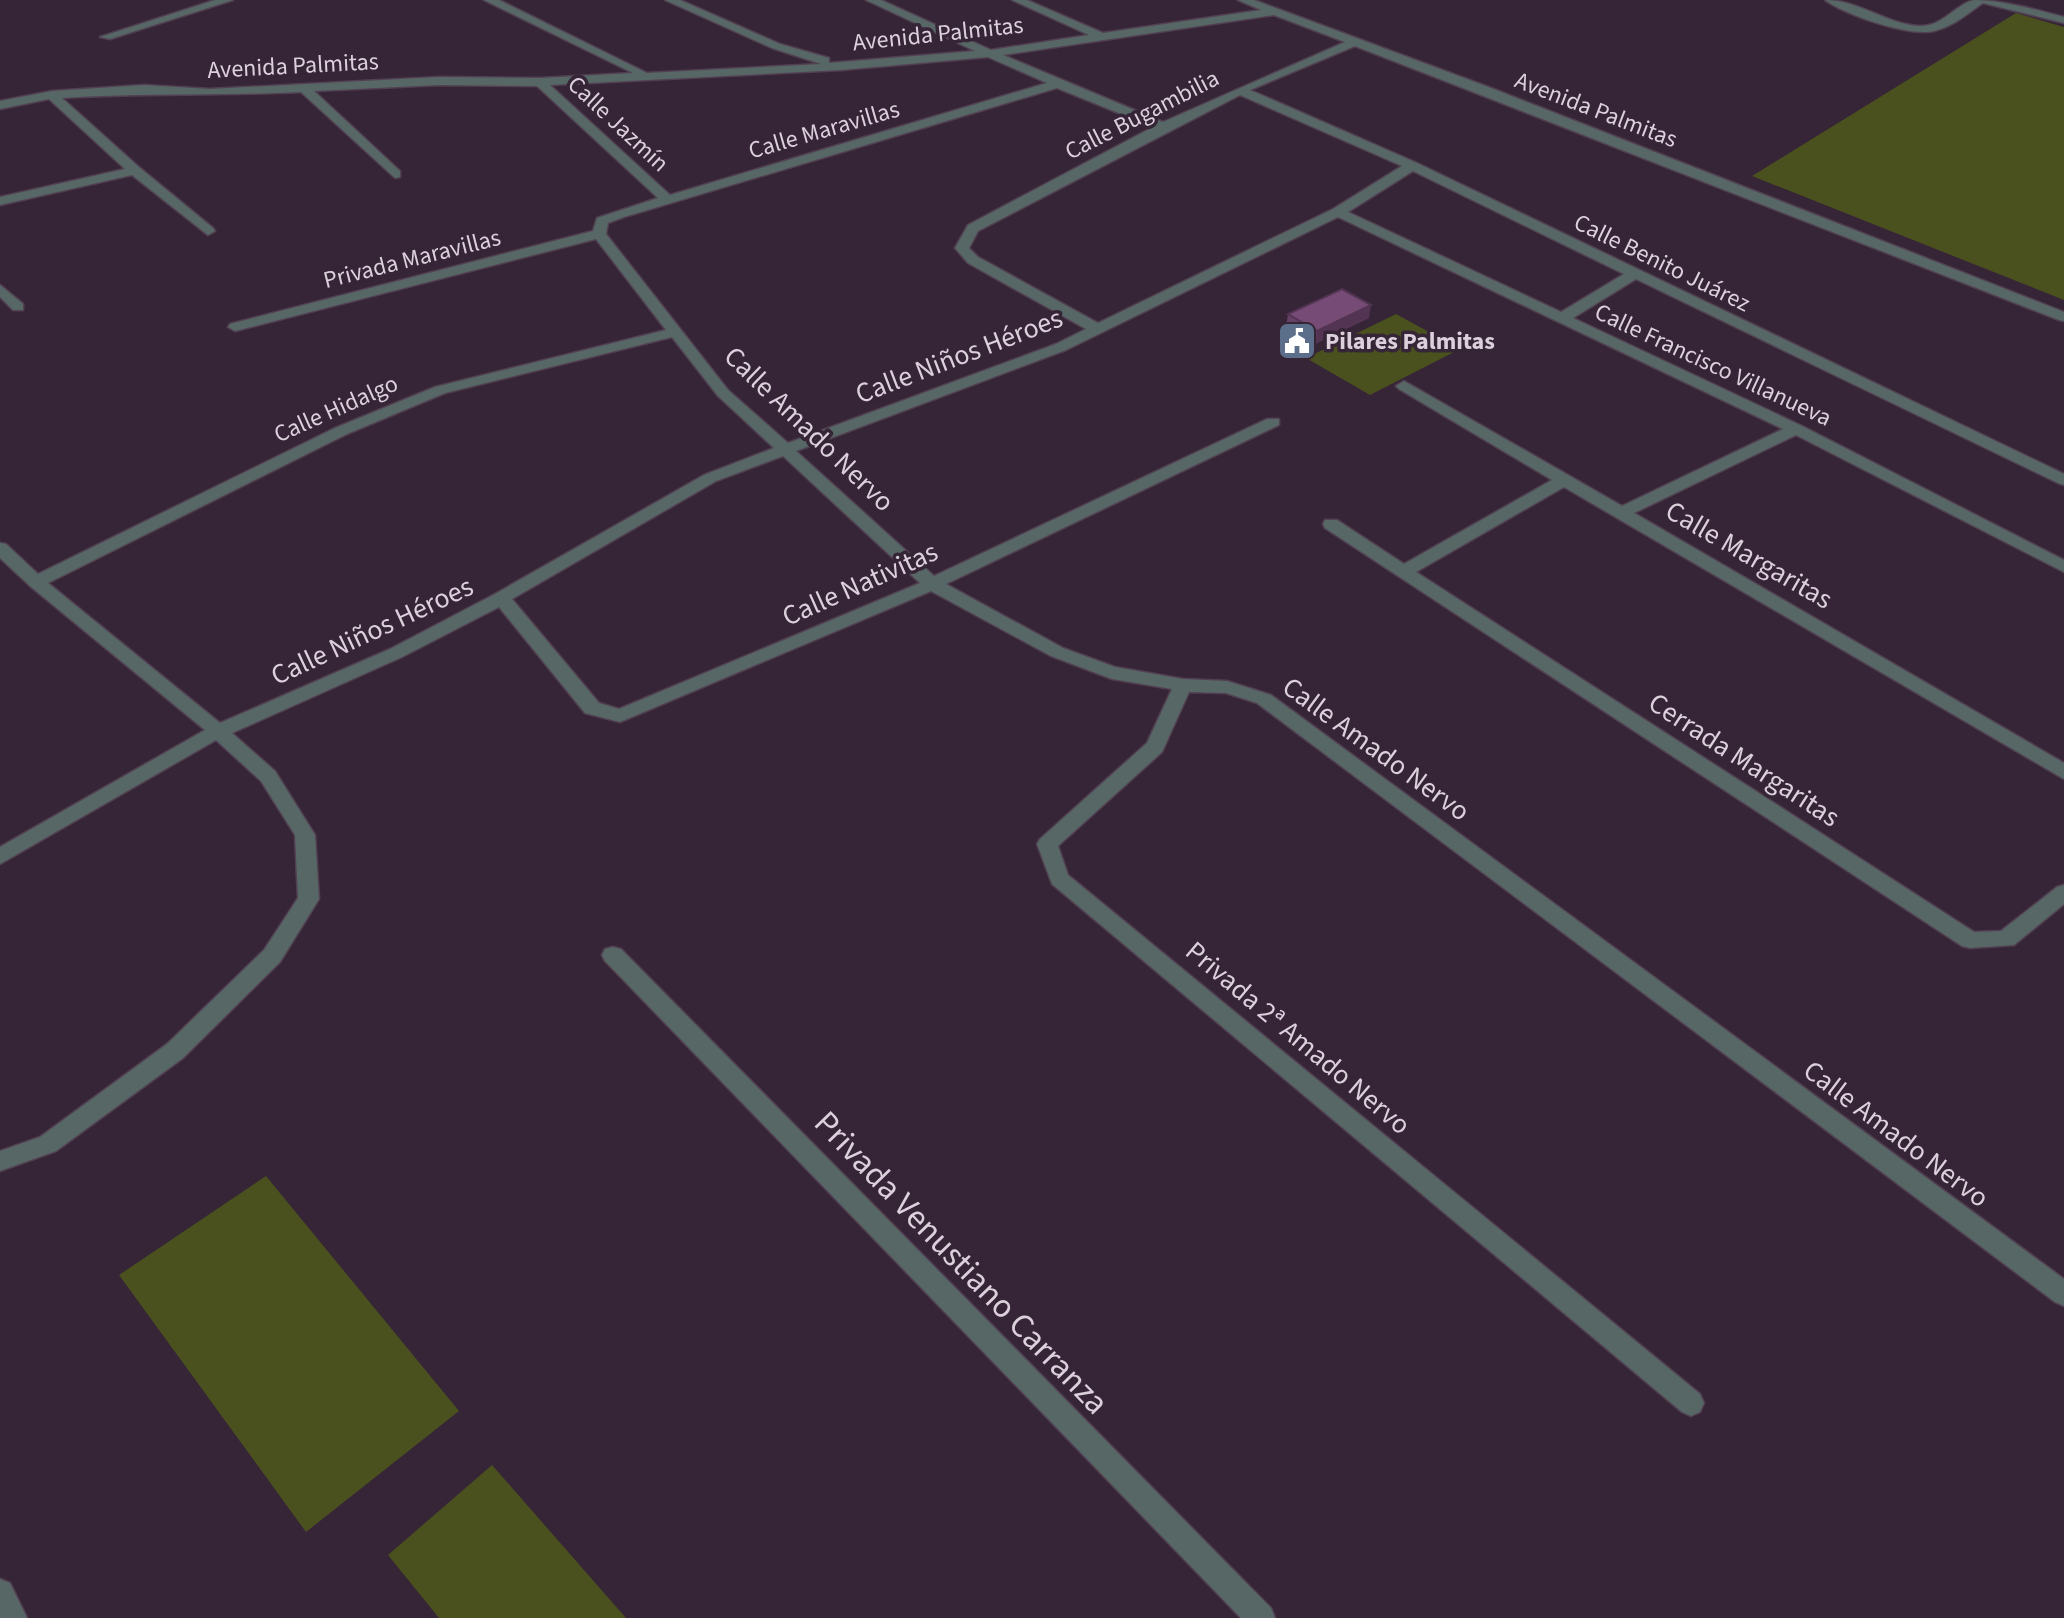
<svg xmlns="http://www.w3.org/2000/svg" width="2064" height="1618" font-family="'Source Sans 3',sans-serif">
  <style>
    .green { fill: #4a511e }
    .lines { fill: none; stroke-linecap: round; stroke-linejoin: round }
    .minor-casing { stroke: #514051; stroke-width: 3 }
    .minor { fill: #576766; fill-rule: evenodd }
    .wall { fill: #654166 }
    .shaded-wall { fill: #533553 }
    .building { fill: #764c77; stroke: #533553; stroke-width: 2 }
    .labels { text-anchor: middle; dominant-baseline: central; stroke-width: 7; stroke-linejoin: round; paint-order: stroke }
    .far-street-label { font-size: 24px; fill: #dcd0dc; stroke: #362437 }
    .far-poi-label { font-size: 24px; font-weight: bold; fill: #dcd0dc; stroke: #362437; text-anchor: start }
    .street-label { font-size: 28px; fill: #dcd0dc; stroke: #362437 }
    .near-street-label { font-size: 34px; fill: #dcd0dc; stroke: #362437 }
  </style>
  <rect width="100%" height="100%" fill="#362437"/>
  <path class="green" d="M2016,13L2064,27V300L1752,176Z
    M1396,314L1460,349L1370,395L1306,358Z
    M266,1176L459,1411L306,1532L119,1275Z
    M492,1465L626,1618H439L388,1555Z"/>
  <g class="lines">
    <defs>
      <path id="minor" d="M215,0H233L110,39L100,37Z
        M484,0H499L647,73L821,64L772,48L665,0H680L780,44L829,58V63L975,51L866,0H881L991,50L1089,35L1012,0H1027L1103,33L1261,10L1238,0H1254L1491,88L2064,312V321L2059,320L1355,46L1250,90L1417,163L2064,474V485L2058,483L1636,279L1573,318L1802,426L2064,560V572L1796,435L1634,513L2064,763V779L1564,487L1416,572L1974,932L2001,931L2057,887L2064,885V904L2014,945L1970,948L1962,946L1325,528L1323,524L1325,520H1337L1404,564L1552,480L1399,389L1396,386L1404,381L1622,506L1783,429L1338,217L1066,350L796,451L934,576L1267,419H1279V425L946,584L1063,648L1115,667L1183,679L1227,681L1271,695L2064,1279V1306L2055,1302L1257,703L1226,693L1189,692L1162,752L1058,846L1068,875L1700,1394L1704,1403L1700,1412L1691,1416L1682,1412L1052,884L1037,844L1040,839L1147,743L1172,689L1112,679L1051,656L931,591L620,722L585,713L499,607L402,657L232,733L275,771L315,835L319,899L280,962L183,1058L56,1151L0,1171V1151L40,1137L167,1044L264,950L298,898L295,835L261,781L216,740L0,864V847L205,730L30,586L0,558V543L6,544L38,574L335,428L435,387L666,330L596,239L235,331L228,327L230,324L593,231L597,218L658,198L537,86L439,85L314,91L400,171V177L395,178L301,92C221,96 142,93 62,98L140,168L213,228L215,231L208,235L132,175L0,205V197L125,169L49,99L0,109V101L52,91L144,85L210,89L439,77L540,78L633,73ZM1274,15L1345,42L1163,122L1003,55ZM988,57L1047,83L670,195L550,85L841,70ZM1057,88L1153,127L968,225L955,248L968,263L1086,329L1056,344L788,443L728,390L606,234L608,223L624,217ZM1240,95L1402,166L1333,209L1098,323L978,257L969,248L978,231ZM1413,171L1624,274L1561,312L1348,212ZM672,337L718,396L774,448L704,475L495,594L390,649L220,723L48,583L347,434L445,393ZM783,456L920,583L619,709L599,703L512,599L716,481Z
        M1825,0C1859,0 1886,24 1919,26C1943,27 1954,5 1974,0C2001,0 2038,10 2064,17V23L1983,3C1968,13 1953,27 1934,31C1909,37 1846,15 1825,0Z
        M0,285L23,304V310H13L0,297Z
        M613,947L621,949L1271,1608L1275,1618H1241L605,961L602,955L605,949Z
        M0,1579L10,1583L27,1618H0Z"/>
    </defs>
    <use href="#minor" class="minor-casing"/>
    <use href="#minor" class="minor"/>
  </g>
  <path class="wall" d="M1288,314L1369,318L1315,344L1286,327Z"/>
  <path class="shaded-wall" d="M1371,305L1369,318L1315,344L1317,331Z"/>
  <path class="building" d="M1342,289L1371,305L1317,331L1288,314Z"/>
  <defs>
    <symbol id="civic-square" viewBox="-11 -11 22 22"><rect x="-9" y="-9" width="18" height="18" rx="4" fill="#5c6f8a" stroke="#362437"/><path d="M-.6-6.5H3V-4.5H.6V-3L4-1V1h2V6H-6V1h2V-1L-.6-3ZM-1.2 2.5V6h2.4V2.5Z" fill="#fff"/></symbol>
  </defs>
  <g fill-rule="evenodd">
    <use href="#civic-square" x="1275" y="319" width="44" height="44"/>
  </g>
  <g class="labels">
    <g class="far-street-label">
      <text transform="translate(938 34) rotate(-6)">Avenida Palmitas</text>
      <text transform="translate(293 66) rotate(-3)">Avenida Palmitas</text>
      <text transform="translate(1596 110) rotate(21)">Avenida Palmitas</text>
      <text transform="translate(1142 115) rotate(-27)">Calle Bugambilia</text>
      <text transform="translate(618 124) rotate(43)">Calle Jazmín</text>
      <text transform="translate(824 130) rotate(-16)">Calle Maravillas</text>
      <text transform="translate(412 259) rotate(-14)">Privada Maravillas</text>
      <text transform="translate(1662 263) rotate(26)">Calle Benito Juárez</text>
      <text transform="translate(1713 365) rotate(25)">Calle Francisco Villanueva</text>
      <text transform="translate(336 409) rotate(-24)">Calle Hidalgo</text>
    </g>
    <g class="far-poi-label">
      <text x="1325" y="341">Pilares Palmitas</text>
    </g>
    <g class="street-label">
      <text transform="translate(959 356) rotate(-21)">Calle Niños Héroes</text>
      <text transform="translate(809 429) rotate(44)">Calle Amado Nervo</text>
      <text transform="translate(1749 555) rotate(30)">Calle Margaritas</text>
      <text transform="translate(860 584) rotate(-24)">Calle Nativitas</text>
      <text transform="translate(372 631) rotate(-25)">Calle Niños Héroes</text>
      <text transform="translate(1376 749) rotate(36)">Calle Amado Nervo</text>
      <text transform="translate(1744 760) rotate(33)">Cerrada Margaritas</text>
      <text transform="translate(1298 1038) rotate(40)">Privada 2ª Amado Nervo</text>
      <text transform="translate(1896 1134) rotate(37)">Calle Amado Nervo</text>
    </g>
    <g class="near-street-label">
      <text transform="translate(961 1263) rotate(46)">Privada Venustiano Carranza</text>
    </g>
  </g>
</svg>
